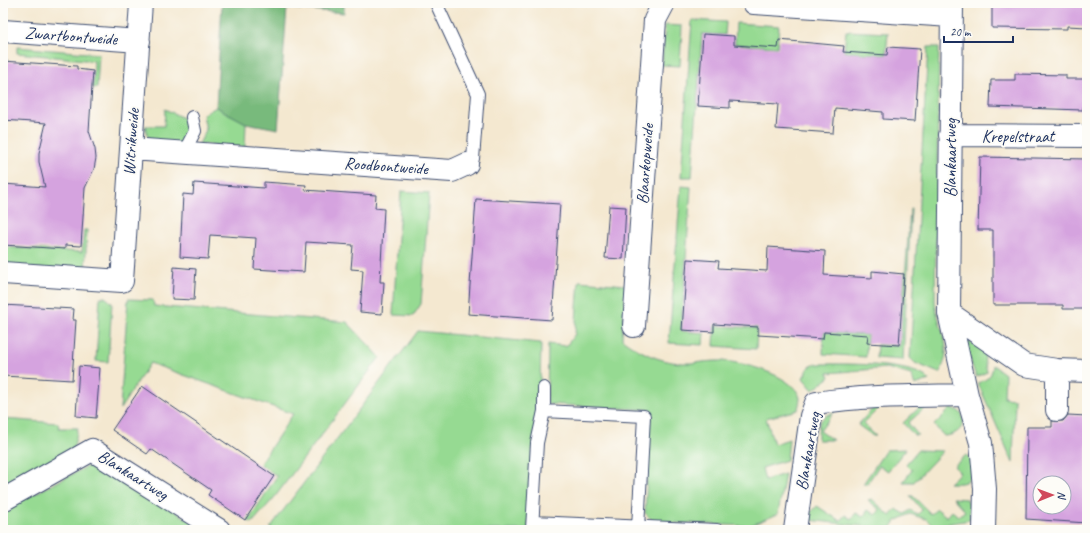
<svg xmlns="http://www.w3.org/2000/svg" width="1090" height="533" font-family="Caveat,sans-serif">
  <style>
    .green { fill: #96da92; stroke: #588478 }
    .forest { fill: #78ba7c; stroke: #4a746d }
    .building { fill: #d5a3df; fill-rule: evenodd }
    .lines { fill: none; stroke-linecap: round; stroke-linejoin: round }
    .service-casing { stroke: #3c4b6f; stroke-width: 14 }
    .minor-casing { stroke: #3c4b6f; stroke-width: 24 }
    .service { stroke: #fff; stroke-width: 12 }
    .minor { stroke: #fff; stroke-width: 22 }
    .labels { text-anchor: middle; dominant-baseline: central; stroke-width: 4; stroke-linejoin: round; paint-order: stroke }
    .street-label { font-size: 17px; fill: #1b2f5e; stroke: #fdfcf7 }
  </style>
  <rect width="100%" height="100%" fill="#fdfcf7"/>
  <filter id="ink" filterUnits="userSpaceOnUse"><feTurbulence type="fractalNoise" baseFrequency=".025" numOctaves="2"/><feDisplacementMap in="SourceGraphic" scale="8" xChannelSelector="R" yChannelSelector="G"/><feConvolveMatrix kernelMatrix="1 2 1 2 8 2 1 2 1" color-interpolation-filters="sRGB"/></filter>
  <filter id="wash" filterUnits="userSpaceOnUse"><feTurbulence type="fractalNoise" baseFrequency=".012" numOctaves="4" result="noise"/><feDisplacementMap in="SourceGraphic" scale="16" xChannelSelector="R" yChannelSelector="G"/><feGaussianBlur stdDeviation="0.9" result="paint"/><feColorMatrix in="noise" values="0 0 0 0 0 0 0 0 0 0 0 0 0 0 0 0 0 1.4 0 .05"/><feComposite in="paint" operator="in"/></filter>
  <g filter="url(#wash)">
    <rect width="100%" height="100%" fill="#f4e8d0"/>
    <path class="green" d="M692,20L726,22L725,35L702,34L692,177H681Z
      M736,23L779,26L777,47L735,44Z
      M665,25L682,26L680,66L662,65Z
      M846,31L888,33L886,55L844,52Z
      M17,47L99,54L97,88H93L94,61L17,53Z
      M928,47H939L935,301C937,328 956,346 939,373L915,363L910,358Z
      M216,107L246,123L245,147L199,144L206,130L203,115Z
      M165,109L185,119L191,131L182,145L152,142L147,135L145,126H164Z
      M681,186L691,187L681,331L704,333L703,345L669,343Z
      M401,191L429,193L421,304L413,316L393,315Z
      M910,209H911L903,360L876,358L877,345L900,346Z
      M84,230H87L85,272L3,266V247L82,252Z
      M579,281L626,285L622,339C638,351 659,362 681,363C693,364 705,361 717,361C737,360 795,375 800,398C800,402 798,407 798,410L766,418L774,444L789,439L787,460L762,468L765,480L785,474L778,514L749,526L654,522L645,513L651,410L547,404L548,344L566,346L575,334Z
      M100,297H105L112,303L108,362L96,361Z
      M128,299L153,300L154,306L347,322L380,357L274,498L252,523L248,521L277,476L260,464L293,414L150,363L120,409Z
      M715,326L757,328L756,349L714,346Z
      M418,331L541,343L540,390H537L528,530H273L270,528Z
      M824,332L867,335L866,357L823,354Z
      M969,341L987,351C982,359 986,365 987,372L976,377L966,347V342Z
      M816,364C840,364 915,362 929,380L915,385L911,375L887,368L828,373L830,377L813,390L803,378L809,367Z
      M993,365L1005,374L1004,398L1015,399L1013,463L978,383C988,379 992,376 993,365Z
      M921,406L926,407L908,423L918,435H914L903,423Z
      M880,407L863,424L876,436H873L858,425L873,408Z
      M951,408C970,411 967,435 944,436L934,425Z
      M834,412L820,431L833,440H818C818,423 818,419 834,412Z
      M3,419L58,423L59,428H78L73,450L3,484Z
      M906,449L888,471L879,466L867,484H863L886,450Z
      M918,450L943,451L914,482H903L912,470L906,464Z
      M966,455C974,460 975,477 965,482C961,484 954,483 949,483L960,473L954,466Z
      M94,463L206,530H3V510Z
      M910,496H913L931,514L937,509L947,517L952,511L958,516L965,511L953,498L967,499L970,507V520L946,524L932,525L926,519L910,514L896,521L891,528H878L809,520V514L817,506L840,521L845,515L851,519L856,513L863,517L868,510L875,515L880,510L868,500L872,499L890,516L896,509L905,514L910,510L918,514L922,510Z"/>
    <path class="forest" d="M222,3H344V13L287,8L278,129L246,123L216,107Z"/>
    <g id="blocks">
      <path class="building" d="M1002,3H1087V27L1067,26V29L992,28V5H1002Z
        M703,34L734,36V45L778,48L779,40L844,46L843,52L887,55L888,47L920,49L915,121L883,119V112L835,108L833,133L776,129L778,104L730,101V108L698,106Z
        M3,61L77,66V69L93,71L89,131L95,149L96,158L94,169L85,188L81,246L65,245V249L3,245V184L45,187L39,162V153L46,123L3,120Z
        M1015,74L1066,75V79H1087V107H1083V110L990,107L991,80H1015Z
        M980,157L1087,159V309H1063V305H993V230H978Z
        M264,182L306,185L305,190L376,195L375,208L384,209L380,282H384L382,314L360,312L363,270L351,269L353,245L306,242L304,272L254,269L256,238L210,235L208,259L180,257L183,194L193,195L194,183L264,188Z
        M476,199L560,204L552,320L468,314Z
        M609,206L626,207L623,259L605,258Z
        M768,247L825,251L824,275L872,278V271L904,274L899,345L867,343L868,335L824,332L823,339L758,335V327L714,324V332L682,330L687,259L719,261L718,268L767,271Z
        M174,267L196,269L194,300L172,299Z
        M3,305L74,309L73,320H76L72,380L3,376Z
        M79,366L100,368L96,418L76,416Z
        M142,386L274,476L245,520L208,495L211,490L151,449L147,454L112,430Z
        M1068,415L1087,416V523L1026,519L1027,427H1052V421H1063ZM1040,483H1064V507H1040Z"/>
    </g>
  </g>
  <g filter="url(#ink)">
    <use href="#blocks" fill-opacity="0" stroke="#3c4b6f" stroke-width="1"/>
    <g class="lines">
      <defs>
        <path id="service" d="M436,3L478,94L473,159L467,164
          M184,152L195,131L192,117
          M544,411L644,416L638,528
          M533,522L717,530
          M532,529L537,443L544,411V388"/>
        <path id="minor" d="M754,3L951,16
          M952,3L949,313L967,395L981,443L985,489L984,530
          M3,31L139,41
          M950,135L1087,136
          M131,149L452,171L467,164
          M3,273L122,281L141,3
          M949,313L1024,365L1057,370L1087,371
          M634,326L655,20L664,3
          M1057,410V370
          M3,500L92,450L219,530
          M795,530L811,416L816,403C866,395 917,396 967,395"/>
      </defs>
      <use href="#service" class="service-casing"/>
      <use href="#minor" class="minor-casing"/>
      <use href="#service" class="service"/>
      <use href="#minor" class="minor"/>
    </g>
  </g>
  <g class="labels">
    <g class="street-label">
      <text transform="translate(71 36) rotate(4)">Zwartbontweide</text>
      <text x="1018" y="136">Krepelstraat</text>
      <text transform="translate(131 142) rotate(-86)">Witrikweide</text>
      <text transform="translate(950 158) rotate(-90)">Blankaartweg</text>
      <text transform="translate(645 164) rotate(-86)">Blaarkopweide</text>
      <text transform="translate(386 166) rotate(4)">Roodbontweide</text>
      <text transform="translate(808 451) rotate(-80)">Blankaartweg</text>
      <text transform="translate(133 475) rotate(32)">Blankaartweg</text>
    </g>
  </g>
  <rect width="1090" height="533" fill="none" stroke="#fdfcf7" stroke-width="16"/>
  <g transform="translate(1052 495) rotate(89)"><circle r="19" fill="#fdfcf7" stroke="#a3aaba"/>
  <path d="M0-3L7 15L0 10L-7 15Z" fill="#d1495b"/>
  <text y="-6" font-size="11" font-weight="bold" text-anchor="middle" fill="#1b2f5e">N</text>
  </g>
  <path d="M944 36v6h69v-6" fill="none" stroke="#1b2f5e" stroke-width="2"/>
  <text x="950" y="36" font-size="12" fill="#1b2f5e" stroke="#fdfcf7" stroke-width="3" paint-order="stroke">20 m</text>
</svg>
